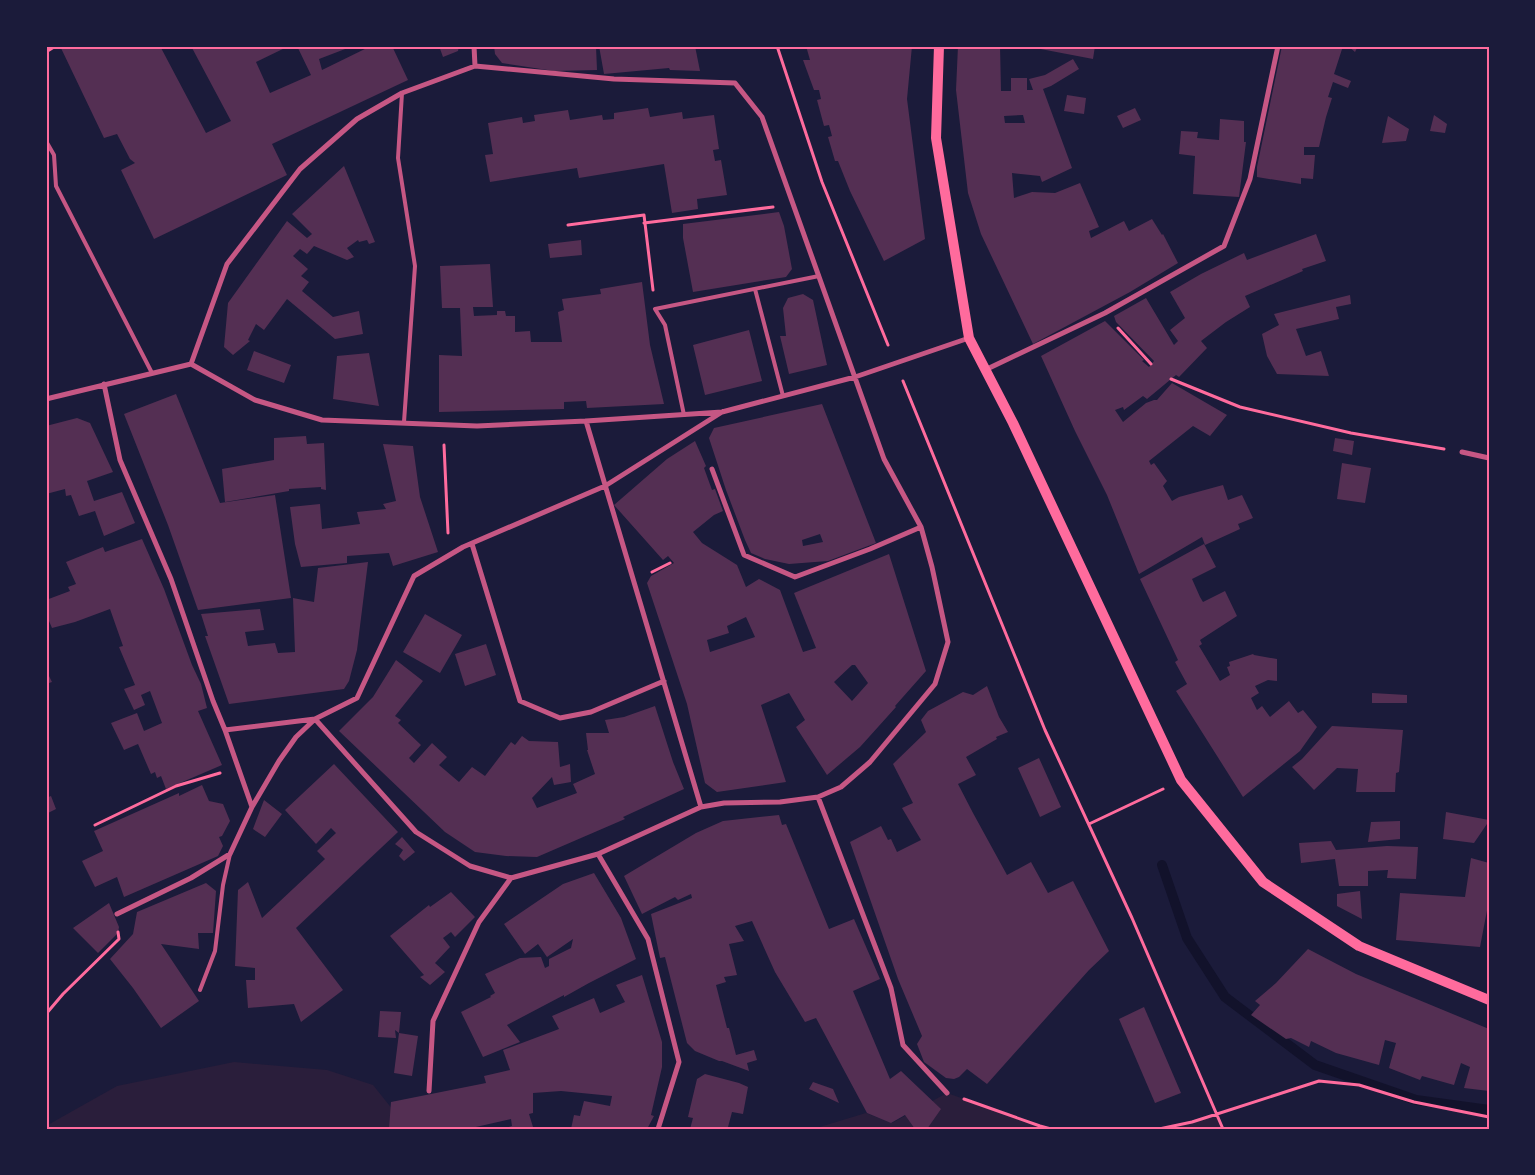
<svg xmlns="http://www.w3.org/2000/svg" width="1535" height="1175" font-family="Signika,sans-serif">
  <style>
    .green { fill: #2a1e3b }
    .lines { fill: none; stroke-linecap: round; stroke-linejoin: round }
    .stream { stroke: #12122b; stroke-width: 10 }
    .building { fill: #542f53; fill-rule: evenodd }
    .path { stroke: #ff6b9d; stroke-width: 3 }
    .service { stroke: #c65784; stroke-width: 4 }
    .minor { stroke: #c65784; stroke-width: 5 }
    .secondary { stroke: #ff6b9d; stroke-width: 10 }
    .neatline { fill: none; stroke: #ff6b9d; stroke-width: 2 }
  </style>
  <rect width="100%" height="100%" fill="#1b1b3a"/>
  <path class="green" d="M234,1062L327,1070L373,1085L401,1120L403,1129H46V1126L117,1086Z
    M947,1093L1040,1126L1051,1129H813L866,1113L892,1123Z
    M1217,1114L1221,1129H1159Z"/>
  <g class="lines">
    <path class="stream" d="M1162,865L1187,938L1225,997L1315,1065L1416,1100L1489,1110"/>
  </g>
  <path class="building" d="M60,46H160L206,133L231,121L191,46H289L256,62L270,93L311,75L297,46H353L319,59L322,70L371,46H392L408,80L272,144L287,175L154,239L121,170L135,163L130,159L117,134L104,138Z
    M439,46H459L458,51L443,57Z
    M494,46H596L597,70L554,71L502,63L495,54Z
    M599,46H695L700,71L670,70L669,68L604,74Z
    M806,46H912L907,99L925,239L884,261L850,191L838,161H835L828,137L832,136L829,125L824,126L817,100L821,99L819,90H814L803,60H810Z
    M958,46H1000L1001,91H1011V78H1027V90H1033L1029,79L1045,75L1073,59L1079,69L1051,86L1043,89L1072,168L1042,182L1040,176L1012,173L1014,198L1032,192L1055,193L1080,183L1099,227L1089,231L1091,238L1124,221L1129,231L1152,219L1162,235L1163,234L1178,263L1130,292L1033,344L981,234L968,193L956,90ZM1023,115L1025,123H1005L1004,116Z
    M1025,46H1095L1093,59Z
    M1282,46H1343L1334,74L1351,81L1348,88L1333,82L1328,97L1332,98L1326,117L1319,147H1304V155H1315L1313,179L1301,178V184L1257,177V167Z
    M1348,46H1358L1355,52Z
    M1067,95L1086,98L1084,114L1064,111Z
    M648,108L650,117L682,112L683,119L714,115L719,149L713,150L715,161L721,160L727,195L697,199L698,209L672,213L664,164L579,178L577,168L490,182L485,155L493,154L488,123L522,117L523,123L535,121L534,115L568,110L570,120L602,115L603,120L614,119V113Z
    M1135,108L1141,120L1123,128L1117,116Z
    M1434,115L1447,124L1445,133L1430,131Z
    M1388,116L1409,129L1406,141L1382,143Z
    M1220,119L1244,121V142H1246L1239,197L1193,194L1195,156L1179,154L1181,131L1198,132L1197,138L1219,140Z
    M344,166L375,242L369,244L367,240L359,242L358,240L347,248L354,257L347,260L314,246L307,254L300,249L293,256L308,269L301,276L309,282L302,291L333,317L359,311L363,334L335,339L287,299L264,330L256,324L248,340L250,341L233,355L224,347L228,303L287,221L307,238L312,234L292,214Z
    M779,212L784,226L792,269L786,277L693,292L683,238V224Z
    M1316,234L1326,261L1302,269L1303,271L1245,296L1250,307L1226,322L1201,341L1207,348L1179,377L1176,375L1147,399L1143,396L1124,410L1123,407L1115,410L1123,422L1146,403L1154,400H1157L1172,383L1227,415L1210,436L1193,426L1149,461L1151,465L1154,463L1167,481L1163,486L1172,501L1179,497L1223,485L1228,500L1242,495L1253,518L1238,524L1240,529L1205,545L1202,537L1139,574L1107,495L1075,431L1041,356L1105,321L1144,360L1142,361L1149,367L1154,361L1116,322L1114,316L1146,298L1174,345L1178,341L1170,330L1185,318L1170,292L1201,274L1244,253L1247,260Z
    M581,240L582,255L550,258L548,244Z
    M490,264L493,307H473L474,316L497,315V311H505L506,316H515V332L530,331L531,342H562L558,312L564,310L562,299L601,294L600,289L642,282L650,345L664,404L587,408L586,401L564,402V409L439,412V355L462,356L460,308H442L440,266Z
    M803,294L813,300L827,365L789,374L780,336H786L783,308L788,298Z
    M1350,295L1351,304L1336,307L1339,319L1296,329L1306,356L1321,351L1329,376L1277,374L1267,356L1262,334L1279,325L1274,314Z
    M749,330L762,381L705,395L693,345Z
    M254,351L291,365L284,383L247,370Z
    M369,353L379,406L333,399L337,356Z
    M176,394L220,503L275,495L291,598L198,610L168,525L124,414Z
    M822,404L876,543L828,561L789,564L765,559L751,553L745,540L726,490L709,438L714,428ZM820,534L823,542L803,546L802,540Z
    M77,418L90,423L113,472L87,481L94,501L122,492L135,523L104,536L95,511L79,516L71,495L66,496L65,489L46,494V426Z
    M306,436L307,444L324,443L326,490L321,489V487L289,489V491L225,502L222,469L274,460V438Z
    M1335,438L1354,441L1352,455L1333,451Z
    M695,441L706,466L704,468L712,490L715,489L723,511L714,515L693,532L702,543L737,565L746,587L759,579L780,590L803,652L816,648L794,593L889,554L926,671L895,706L896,707L860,747L827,775L796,727L805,720L789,693L761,705L786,782L717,792L705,783L687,704L647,583L651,576L674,563L668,556L663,560L614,505L667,459ZM746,617L755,637L710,652L707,640L729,633L727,626ZM852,665H855L868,683L852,701L834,682Z
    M383,444L413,446L420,497L438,552L393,566L389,553L347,556V563L301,567L295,544L290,507L320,504L322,529L360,524L357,512L386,509L383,504L396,501Z
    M1342,463L1371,468L1365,503L1337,499Z
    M142,539L164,589L192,665L201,684L207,708L198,711L222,765L166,789L161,776L157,778L155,772L151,774L138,744L124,750L111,723L137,713L144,731L162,723L150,691L141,695L145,705L134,710L124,689L135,685L119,647L123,646L110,609L75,622L52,628L46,614V600L70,591L68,587L76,584L66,562L103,547L105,552Z
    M1204,544L1216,567L1192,579L1200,597L1203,602L1225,591L1237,616L1200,640L1202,644L1199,646L1220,681L1230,675L1227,667L1230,666L1229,662L1253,654L1254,655L1277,659V681L1268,680L1255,686L1259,693L1251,698L1257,710L1262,706L1270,717L1289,701L1298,713L1303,710L1317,727L1300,751L1243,797L1176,691L1187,684L1175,662L1178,660L1140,579Z
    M368,562L357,650L349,681L344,689L229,704L205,636H208L201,614L260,609L264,630L245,632L248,646L275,643L278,653L295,652L293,598L314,602L318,568Z
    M425,614L462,635L440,673L403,652Z
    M486,644L496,675L465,686L455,654Z
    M396,660L423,681L395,716L401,720L398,723L421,745L409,758L414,763L432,743L447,757L439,765L459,782L472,767L485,776L511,742L515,745L522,736L529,741L558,742L560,767L570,764L571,782L554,785L552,777L532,798L537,808L577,793L573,784L595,774L587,750H588L586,733H609L605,720L624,717L655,706L673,762L684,789L623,817L625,819L537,857L506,856L475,852L445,832L339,731L373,697Z
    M46,670L52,682L46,684Z
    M987,686L999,717L1008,732L996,737L997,739L966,757L976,775L958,784L973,813L1007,875L1031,862L1048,893L1073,881L1109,951L1089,970L987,1084L967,1069L959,1077L954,1079L946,1078L924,1062L917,1044L922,1036L898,979L850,842L881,826L888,840L891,839L897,852L921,840L902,808L913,803L893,764L926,732L921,720L928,711L963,692L973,695Z
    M1372,693L1407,695V703H1372Z
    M1332,726L1403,730L1399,772L1396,773L1395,792H1356L1358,769L1337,768L1314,790L1292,767L1302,759Z
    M1039,758L1061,807L1040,817L1018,768Z
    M334,764L398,832L296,928L343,990L301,1022L294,1004L248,1008L246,980H255V968L235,966L238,890L248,882L262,918L325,859L317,851L336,833L331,828L316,844L285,810Z
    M202,785L209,801L223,804L230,821L222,836L219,837L223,846L218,856L124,897L117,877L95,887L82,861L103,851L94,831L179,793V796Z
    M51,796L56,809L46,814V798Z
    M264,800L282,814L265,837L253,829Z
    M1446,812L1489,820V821L1474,843L1443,839Z
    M779,815L782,825L786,824L829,929L854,919L880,979L853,991L890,1079L901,1071L941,1109L927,1129H915L905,1115L891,1123L867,1113L816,1018L805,1022L775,972L752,921L735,926L744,941L729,944L737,975L724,977L726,982L716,985L727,1028H729L736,1055L754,1050L757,1060L747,1063L749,1071L722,1061H719L695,1051L687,1043L665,957L660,958L651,914L692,898L691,894L678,900L675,897L642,914L624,876L696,833L723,821Z
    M1400,821V839L1368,842L1371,822Z
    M402,837L415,852L404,861L399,856L403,850L395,844Z
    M1331,841L1336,850L1387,846L1418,847L1416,879L1387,878L1388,870L1368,871V886H1339L1335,859L1301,863L1299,843Z
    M1471,858L1489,863V900L1480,947L1396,940L1400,893L1465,897Z
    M594,873L621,918L636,959L589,983L564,997V995L507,1025L520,1042L483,1057L461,1012L491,997L490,996L495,993L485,974L520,958L541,957L545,968L549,966V959L571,948L573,939L547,957L538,944L525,954L504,924L563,884Z
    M206,883L216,891L213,933H198L199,949L161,944L199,1001L161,1028L133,988L110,959L133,934L137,912Z
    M1360,891L1362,919L1337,906V894Z
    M451,892L475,917L455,937L451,932L443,938L450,947L435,963L445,972L430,985L420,977L424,975L390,936L429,905L430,907Z
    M109,903L119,927L118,933L98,953L73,928Z
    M1308,949L1356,974L1489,1029V1091L1464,1088L1470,1067L1461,1063L1454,1085L1422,1076L1420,1080L1389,1068L1396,1043L1385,1040L1379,1065L1336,1053L1311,1041L1309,1047L1291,1038L1286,1039L1251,1015L1260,1005L1255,1001L1276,983Z
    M642,975L662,1042V1067L651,1115L654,1116L647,1129H571L574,1115L580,1116L584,1101L610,1106L612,1096L561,1091L533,1093V1113L529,1114L533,1127L525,1129H503L512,1126L511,1119L467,1129H389L391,1102L486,1083L484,1076L510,1070L503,1050L559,1029L552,1016L594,998L600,1013L625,1002L616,985Z
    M1144,1007L1181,1093L1155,1103L1119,1019Z
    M380,1011L401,1012L399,1033L395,1030L396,1038L378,1037Z
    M399,1033L418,1036L412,1076L394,1073Z
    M705,1074L739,1083L748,1087L743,1114L732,1112L728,1127H727V1129H690L693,1118L688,1117L697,1079Z
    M813,1082L833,1089L839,1103L809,1089Z"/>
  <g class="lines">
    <path class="path" d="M777,46L822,182L888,345
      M46,52L54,47L53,46
      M644,223L773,207
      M568,225L644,215L653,290
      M1118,328L1151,364
      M1171,379L1240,407L1351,433L1444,449
      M903,381L1045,730L1132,918L1223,1129
      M444,445L448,533
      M652,572L670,563
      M1089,824L1163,789
      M95,825L176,786L220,773
      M46,1014L63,994L119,939L118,932
      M964,1099L1040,1126L1051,1129
      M1159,1129L1192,1122L1217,1114L1319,1081L1359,1085L1414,1102L1489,1117"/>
    <path class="service" d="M402,93L398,158L415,266L404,422
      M46,141L54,155L56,186L152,373
      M755,289L783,396
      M684,415L665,325L655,309L819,276
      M200,990L215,951L223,885L230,854"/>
    <path class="minor" d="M474,46L475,66
      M191,364L227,264L300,169L357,119L402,93L475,66L614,79L735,83L762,117L884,459L921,527L932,567L948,642L935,684L870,762L841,787L818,797L780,802L724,803L701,807L598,854L511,878L470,866L416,832L315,719
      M191,364L255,400L322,420L477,426L586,421L722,412L855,377L969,338
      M985,370L1105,313L1224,246L1250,179L1278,46
      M104,384L120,460L171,579L213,701L225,730
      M46,399L191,364
      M586,421L701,807
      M1462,452L1489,458
      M712,469L744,555L795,577L870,549L921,527
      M472,544L520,701L560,718L591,712L664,681
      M315,719L225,730L252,807L279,761L296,737L315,719L357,698L414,576L463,547L605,486L722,412
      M818,797L891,988L903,1045L947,1093
      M598,854L648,939L679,1062L658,1129
      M117,914L191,878L230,854L252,807
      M429,1091L433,1021L479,922L511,878"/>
    <path class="secondary" d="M939,46L936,138L969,338L1013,423L1181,780L1263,882L1359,946L1489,1000"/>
  </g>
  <rect width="1535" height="1175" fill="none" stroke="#1b1b3a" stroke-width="95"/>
  <rect x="48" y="48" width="1440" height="1080" class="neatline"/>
</svg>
